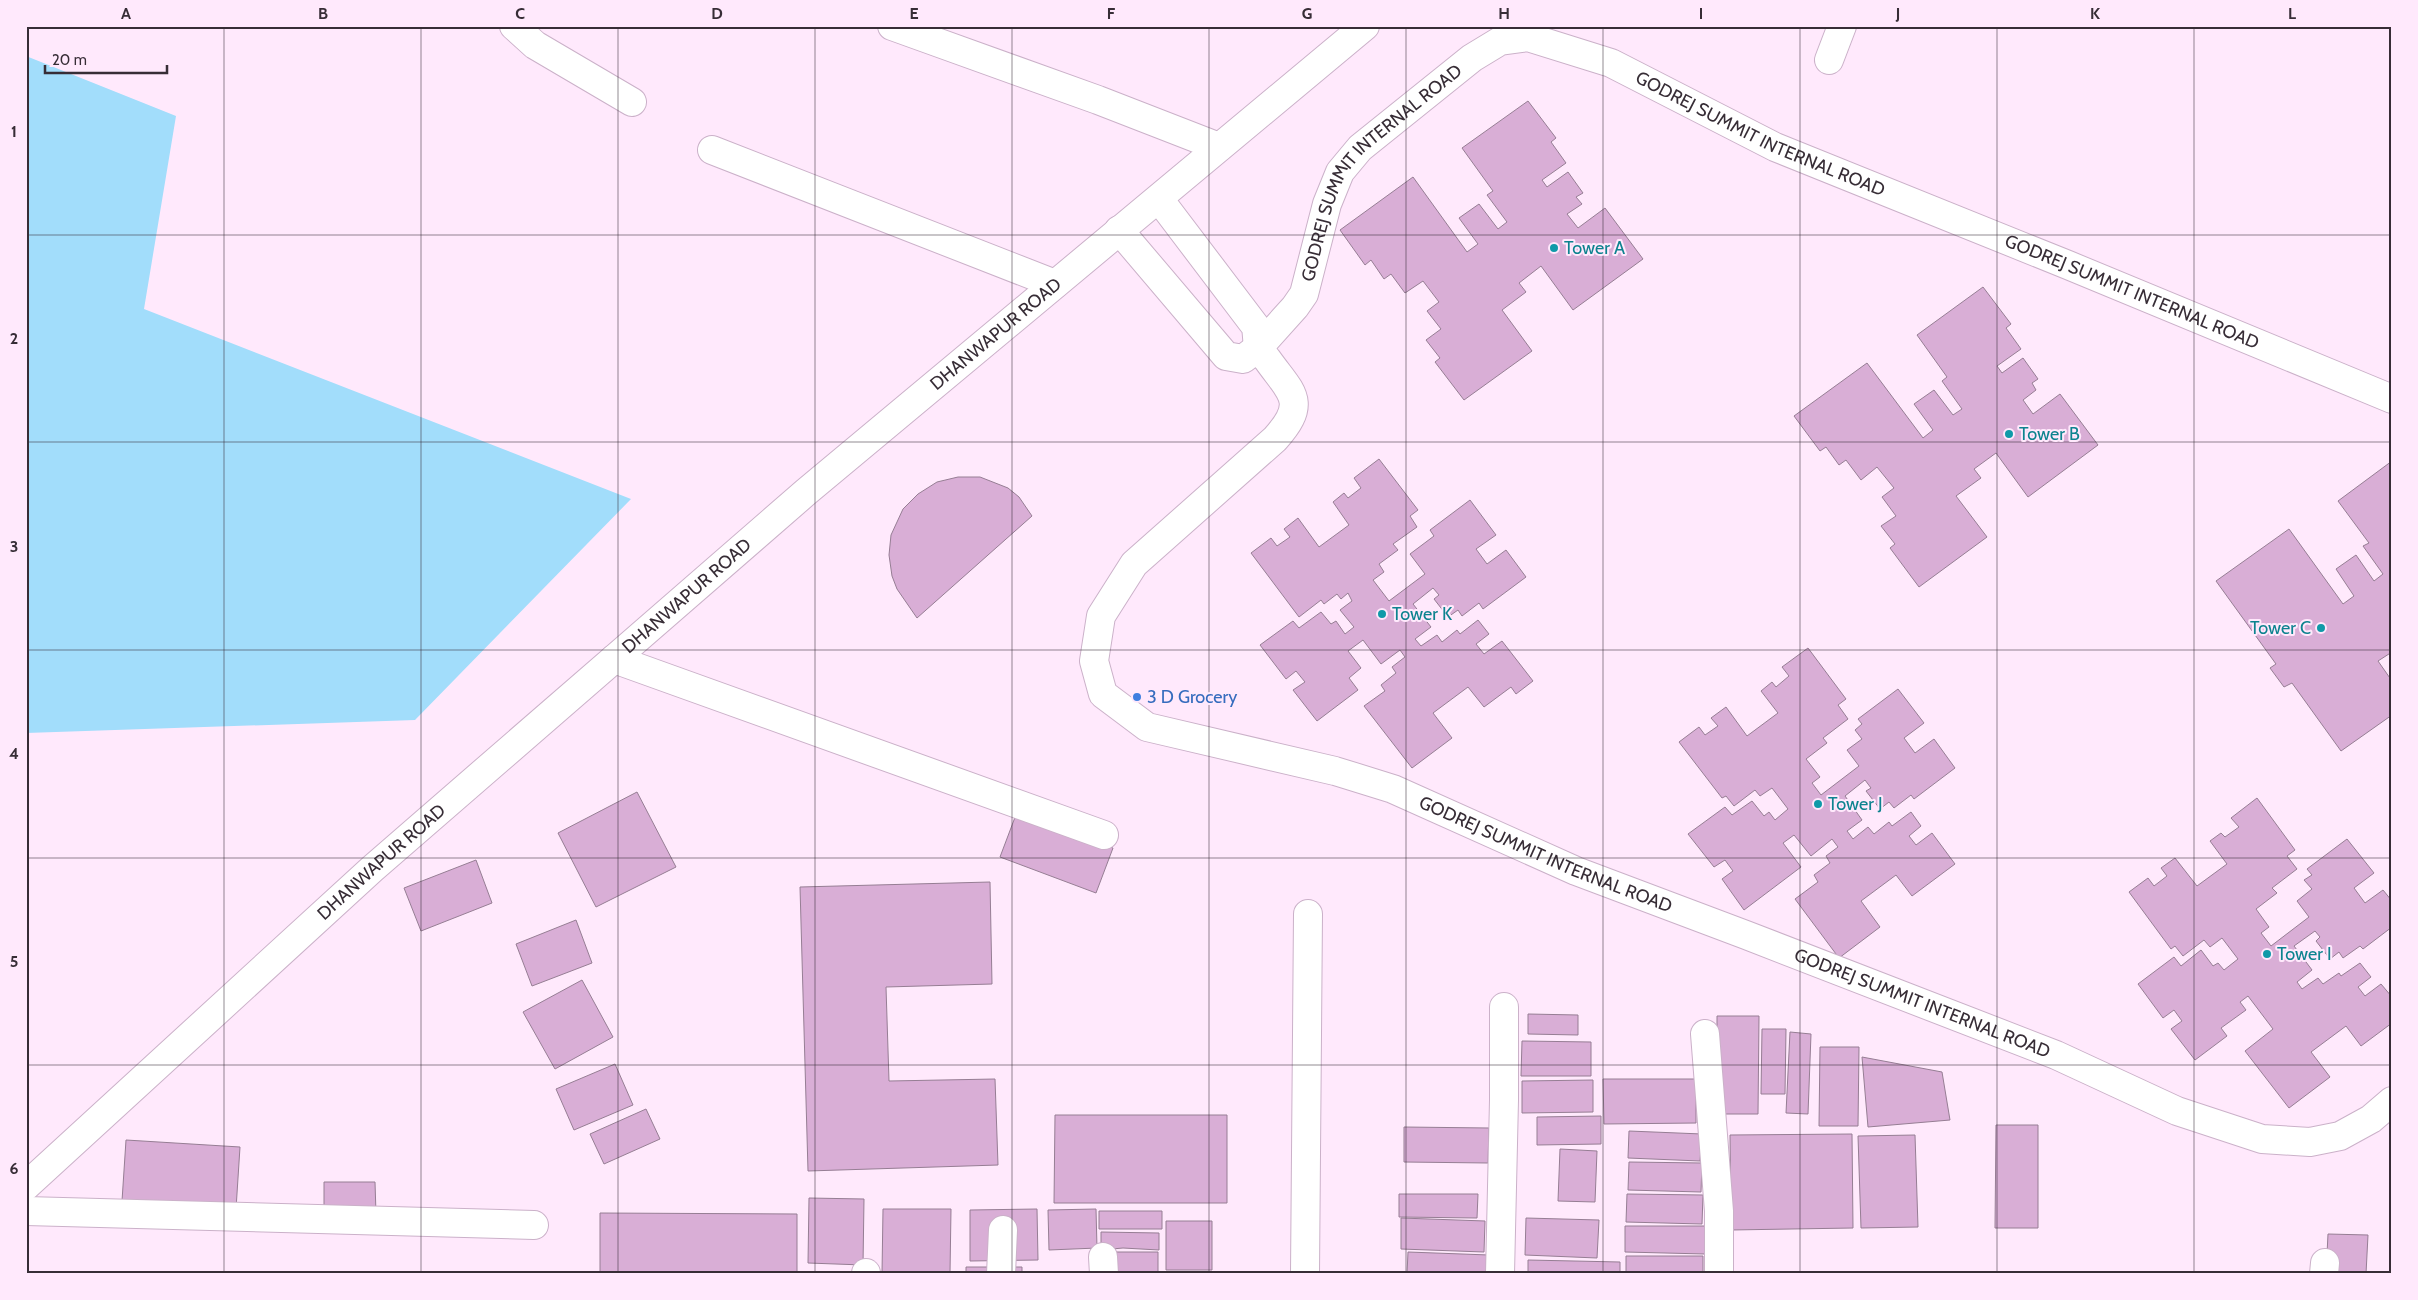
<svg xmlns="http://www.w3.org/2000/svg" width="2418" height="1300" font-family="Cabin,sans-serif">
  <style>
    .water { fill: #a2ddfb }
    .building { fill: #d9aed6; stroke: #967e94 }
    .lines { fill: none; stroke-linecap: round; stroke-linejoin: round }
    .minor-casing { stroke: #cbb1c9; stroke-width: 30 }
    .minor { stroke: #fff; stroke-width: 28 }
    .grid { fill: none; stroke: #372d36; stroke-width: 1; stroke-opacity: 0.55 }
    .culture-dot { fill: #0f9aa8; stroke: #ffe9fc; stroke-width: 2 }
    .shop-dot { fill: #3f7fe0; stroke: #ffe9fc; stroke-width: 2 }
    .labels { text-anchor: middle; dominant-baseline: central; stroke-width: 4; stroke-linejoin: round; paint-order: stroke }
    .street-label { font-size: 18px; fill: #372d36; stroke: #ffe9fc }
    .culture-label { font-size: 18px; fill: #0d838f; stroke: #ffe9fc; text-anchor: start }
    .shop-label { font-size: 18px; fill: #366cbe; stroke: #ffe9fc; text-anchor: start }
    .neatline { fill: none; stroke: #372d36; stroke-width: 2 }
    .grid-label { font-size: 16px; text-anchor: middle; font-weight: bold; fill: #372d36 }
  </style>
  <rect width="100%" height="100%" fill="#ffe9fc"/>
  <path class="water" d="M26,56L176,116L144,309L631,499L415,720L26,733Z"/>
  <path class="building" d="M1528,101L1556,138L1551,142L1566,163L1542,180L1547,187L1568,172L1583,193L1576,197L1582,204L1567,214L1578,228L1605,208L1643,259L1573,310L1541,266L1519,283L1526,292L1502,310L1532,351L1464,400L1435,362L1440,358L1426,340L1441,329L1427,311L1439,302L1423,281L1405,293L1391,274L1384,279L1371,260L1365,265L1340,230L1413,177L1467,252L1478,244L1459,218L1479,204L1498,229L1507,222L1487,195L1493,191L1462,148Z
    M1983,287L2011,324L2006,328L2021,349L1997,366L2002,373L2023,358L2038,379L2032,383L2036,390L2023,400L2033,414L2060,394L2098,445L2028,497L1996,453L1974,469L1981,478L1956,496L1987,537L1919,587L1890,548L1895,544L1881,526L1896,516L1882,497L1894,488L1877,467L1861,480L1846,460L1839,465L1826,447L1820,451L1794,416L1867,363L1923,438L1933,430L1914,404L1934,390L1953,415L1962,409L1942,381L1947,377L1917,335Z
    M1379,459L1418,510L1410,516L1417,527L1393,544L1398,550L1379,564L1384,572L1373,580L1389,601L1425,574L1410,554L1434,536L1430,530L1470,500L1496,535L1476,549L1487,564L1506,550L1526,577L1483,609L1479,603L1462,616L1458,610L1448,617L1434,599L1439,595L1433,588L1413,604L1431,627L1415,639L1421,646L1437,635L1442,642L1457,630L1460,634L1478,620L1489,634L1476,644L1484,654L1502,641L1533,681L1516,694L1511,687L1484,707L1468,687L1433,713L1452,738L1412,768L1364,706L1385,691L1381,685L1396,673L1392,667L1405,657L1400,650L1381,664L1363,640L1348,651L1361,668L1349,678L1358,690L1317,721L1293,690L1305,682L1296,671L1286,679L1260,645L1293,621L1299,628L1321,612L1331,624L1336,621L1345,634L1354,627L1340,610L1352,601L1348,593L1341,599L1337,594L1324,604L1321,600L1299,617L1251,553L1271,538L1277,546L1290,537L1284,529L1298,518L1319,547L1349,525L1333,502L1344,493L1348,498L1361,488L1354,478Z
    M2392,461V652L2378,661L2392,681V715L2341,751L2292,683L2284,687L2270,668L2276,664L2216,581L2289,529L2343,604L2354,596L2336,569L2356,555L2374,581L2383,574L2363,546L2369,543L2338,501Z
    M958,477H980L1008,488L1019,497L1032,516L917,618L897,589L892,576L889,555L891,535L903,509L918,494L937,482Z
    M1808,648L1846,699L1838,705L1848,719L1823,738L1827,743L1806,759L1820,777L1812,783L1821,795L1859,766L1847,750L1862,739L1855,730L1862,724L1858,719L1898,689L1924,723L1904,738L1915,753L1934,739L1955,768L1914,799L1911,795L1894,808L1889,802L1880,809L1866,791L1871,788L1865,780L1845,796L1862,820L1847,831L1853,839L1868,827L1874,834L1889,822L1892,826L1911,812L1921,826L1909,836L1916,845L1932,833L1955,864L1912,896L1896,875L1861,901L1880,927L1839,958L1795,899L1818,882L1814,875L1830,863L1826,856L1838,847L1832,839L1811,856L1794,835L1783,843L1801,867L1744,910L1722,879L1733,871L1725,860L1714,867L1688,834L1725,807L1732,815L1752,801L1764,816L1769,812L1775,820L1788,809L1772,788L1760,796L1755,790L1734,806L1726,796L1722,798L1679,742L1699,727L1705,735L1718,726L1711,718L1726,707L1747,736L1778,713L1761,691L1772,682L1776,687L1789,676L1782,667Z
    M637,792L676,867L596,907L558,833Z
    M2257,798L2295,850L2287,856L2297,869L2272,888L2277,893L2256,909L2269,927L2261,933L2271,946L2309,917L2297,901L2312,889L2304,880L2312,875L2307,869L2347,839L2374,873L2354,888L2365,903L2383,890L2392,901V927L2363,949L2360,946L2343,958L2339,952L2330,959L2316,941L2320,937L2315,931L2294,946L2312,970L2297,982L2302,989L2318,978L2323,984L2339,973L2341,976L2360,963L2371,977L2358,987L2365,996L2381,984L2392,997V1023L2361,1046L2346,1026L2311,1052L2330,1077L2289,1108L2245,1051L2273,1029L2248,996L2240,1002L2246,1010L2221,1028L2227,1036L2195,1060L2171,1029L2182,1021L2174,1010L2163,1018L2138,984L2174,957L2181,966L2201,950L2213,966L2218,963L2224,970L2238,959L2222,938L2210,947L2204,940L2183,956L2175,946L2171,949L2129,892L2148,878L2154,886L2167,876L2161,868L2175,858L2197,886L2227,864L2210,841L2221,833L2225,837L2239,827L2231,818Z
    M1017,812L1113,848L1096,893L1000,857Z
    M476,860L492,903L421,931L404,888Z
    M990,882L992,984L886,987L889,1081L995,1079L998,1165L808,1171L800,887Z
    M576,920L592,963L532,986L516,944Z
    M582,980L613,1037L555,1069L523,1012Z
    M1528,1014L1578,1015V1035L1528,1034Z
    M1717,1016H1759L1758,1114H1717Z
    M1762,1029H1786L1785,1094H1761Z
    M1790,1032L1811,1034L1808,1114L1786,1113Z
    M1522,1041L1591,1042V1076H1521Z
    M1820,1047H1859L1858,1126H1819Z
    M1862,1057L1942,1072L1950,1120L1868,1127Z
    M615,1064L633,1105L574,1130L556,1089Z
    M1603,1079H1696V1123L1604,1124Z
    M1593,1080V1112L1522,1113V1081Z
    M646,1109L660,1139L604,1164L590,1134Z
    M1055,1115H1227V1203H1054Z
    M1601,1116V1144L1537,1145V1117Z
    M1996,1125H2038V1228H1995Z
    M1404,1127L1489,1128L1488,1163L1404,1162Z
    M1629,1131L1702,1134L1700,1161L1628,1158Z
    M1852,1134L1853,1228L1731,1230L1730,1135Z
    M1915,1135L1918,1227L1861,1228L1858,1136Z
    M126,1140L240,1147L236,1209L122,1201Z
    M1560,1149L1597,1151L1595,1202L1558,1201Z
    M1629,1162L1702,1163L1701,1192L1628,1190Z
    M324,1182H375L376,1214L324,1215Z
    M1399,1194H1478L1477,1218L1399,1217Z
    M1627,1194L1703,1195L1702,1224L1626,1222Z
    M809,1198L864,1199L863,1265L808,1263Z
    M883,1209H951L950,1274H882Z
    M1037,1209L1038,1260L970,1261V1210Z
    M1096,1209L1097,1248L1049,1250L1048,1210Z
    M1099,1211H1162V1229H1099Z
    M600,1213L797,1214V1274H600Z
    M1401,1218L1485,1221L1484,1252L1401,1249Z
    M1526,1218L1599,1220L1597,1258L1525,1255Z
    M1166,1221H1212V1270H1166Z
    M1625,1226H1705V1254L1625,1252Z
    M1101,1232L1159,1233V1250L1123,1248L1101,1250Z
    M2328,1234L2368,1235L2366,1274H2326Z
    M1106,1252H1158V1274H1106Z
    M1408,1252L1489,1255L1488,1274H1407Z
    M1626,1256H1703V1274H1626Z
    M1528,1260L1620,1262V1274H1528Z
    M966,1267H1022V1274H966Z"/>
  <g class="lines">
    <defs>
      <g id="minor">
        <path d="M514,26L535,45L632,102"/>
        <path d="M892,26L1098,100L1219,147"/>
        <path d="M1829,60L1842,26"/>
        <path d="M712,150L1055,284"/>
        <path id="s1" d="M1159,199L1256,327C1257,333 1257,341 1258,346C1260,351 1264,356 1267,359C1291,393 1309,401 1275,439L1134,564L1101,616L1094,661L1103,694L1147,727L1335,771L1393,789L1576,871L1746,935L2056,1055L2177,1111L2262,1139L2310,1142L2340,1136L2371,1119L2392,1101"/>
        <path id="s2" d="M1119,230L1226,356L1243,359L1259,347L1295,307L1304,294L1327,204L1340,172L1360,148L1472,58L1500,41L1528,37L1611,63L1775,147L2068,265L2392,399"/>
        <path d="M614,659L1104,835"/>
        <path d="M1705,1034L1719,1211V1274"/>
        <path id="s3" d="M26,1186L372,869L614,659L806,492L1365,26"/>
        <path d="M26,1211L534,1225"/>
        <path d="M1103,1257L1104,1274"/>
        <path d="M866,1274V1273"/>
        <path d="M1001,1274L1003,1230"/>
        <path d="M1305,1274L1308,914"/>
        <path d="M1500,1274L1504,1100V1007"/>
        <path d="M2324,1274L2325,1263"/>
      </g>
    </defs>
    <use href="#minor" class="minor-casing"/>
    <use href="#minor" class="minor"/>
  </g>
  <path class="grid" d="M224,26V1274M421,26V1274M618,26V1274M815,26V1274M1012,26V1274M1209,26V1274M1406,26V1274M1603,26V1274M1800,26V1274M1997,26V1274M2194,26V1274M26,235H2392M26,442H2392M26,650H2392M26,858H2392M26,1065H2392"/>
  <g class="culture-dot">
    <circle cx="1554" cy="248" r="5"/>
    <circle cx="2009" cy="434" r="5"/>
    <circle cx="1382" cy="614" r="5"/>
    <circle cx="2321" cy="628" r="5"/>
    <circle cx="1818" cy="804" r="5"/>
    <circle cx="2267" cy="954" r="5"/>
  </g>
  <circle class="shop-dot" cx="1137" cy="697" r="5"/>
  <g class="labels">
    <g class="street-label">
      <text stroke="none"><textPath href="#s2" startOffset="888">GODREJ SUMMIT INTERNAL ROAD</textPath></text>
      <text stroke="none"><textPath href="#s2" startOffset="422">GODREJ SUMMIT INTERNAL ROAD</textPath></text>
      <text stroke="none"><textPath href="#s2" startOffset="1292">GODREJ SUMMIT INTERNAL ROAD</textPath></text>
      <text stroke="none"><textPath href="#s3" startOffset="1291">DHANWAPUR ROAD</textPath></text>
      <text stroke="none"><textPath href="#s3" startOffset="886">DHANWAPUR ROAD</textPath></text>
      <text stroke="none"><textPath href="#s1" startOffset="1094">GODREJ SUMMIT INTERNAL ROAD</textPath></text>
      <text stroke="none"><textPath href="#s3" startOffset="481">DHANWAPUR ROAD</textPath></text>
      <text stroke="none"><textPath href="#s1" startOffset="1499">GODREJ SUMMIT INTERNAL ROAD</textPath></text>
    </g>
    <g class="culture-label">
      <text x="1564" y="248">Tower A</text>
      <text x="2019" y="434">Tower B</text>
      <text x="1392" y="614">Tower K</text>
      <text x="2311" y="628" text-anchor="end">Tower C</text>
      <text x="1828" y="804">Tower J</text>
      <text x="2277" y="954">Tower I</text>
    </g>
    <g class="shop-label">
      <text x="1147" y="697">3 D Grocery</text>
    </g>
  </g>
  <rect width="2418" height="1300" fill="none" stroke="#ffe9fc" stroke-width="55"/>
  <path d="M45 65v8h122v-8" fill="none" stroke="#372d36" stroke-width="2.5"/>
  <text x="52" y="65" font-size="15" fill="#372d36" stroke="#ffe9fc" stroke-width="4" paint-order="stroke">20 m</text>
  <rect x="28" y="28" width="2362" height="1244" class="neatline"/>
  <g class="grid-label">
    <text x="126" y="19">A</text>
    <text x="323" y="19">B</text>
    <text x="520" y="19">C</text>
    <text x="717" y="19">D</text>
    <text x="914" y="19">E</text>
    <text x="1111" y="19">F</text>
    <text x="1307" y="19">G</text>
    <text x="1504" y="19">H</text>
    <text x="1701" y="19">I</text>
    <text x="1898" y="19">J</text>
    <text x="2095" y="19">K</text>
    <text x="2292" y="19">L</text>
    <text x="14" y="137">1</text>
    <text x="14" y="344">2</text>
    <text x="14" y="552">3</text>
    <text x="14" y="759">4</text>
    <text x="14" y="967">5</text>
    <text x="14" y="1174">6</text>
  </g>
</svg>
